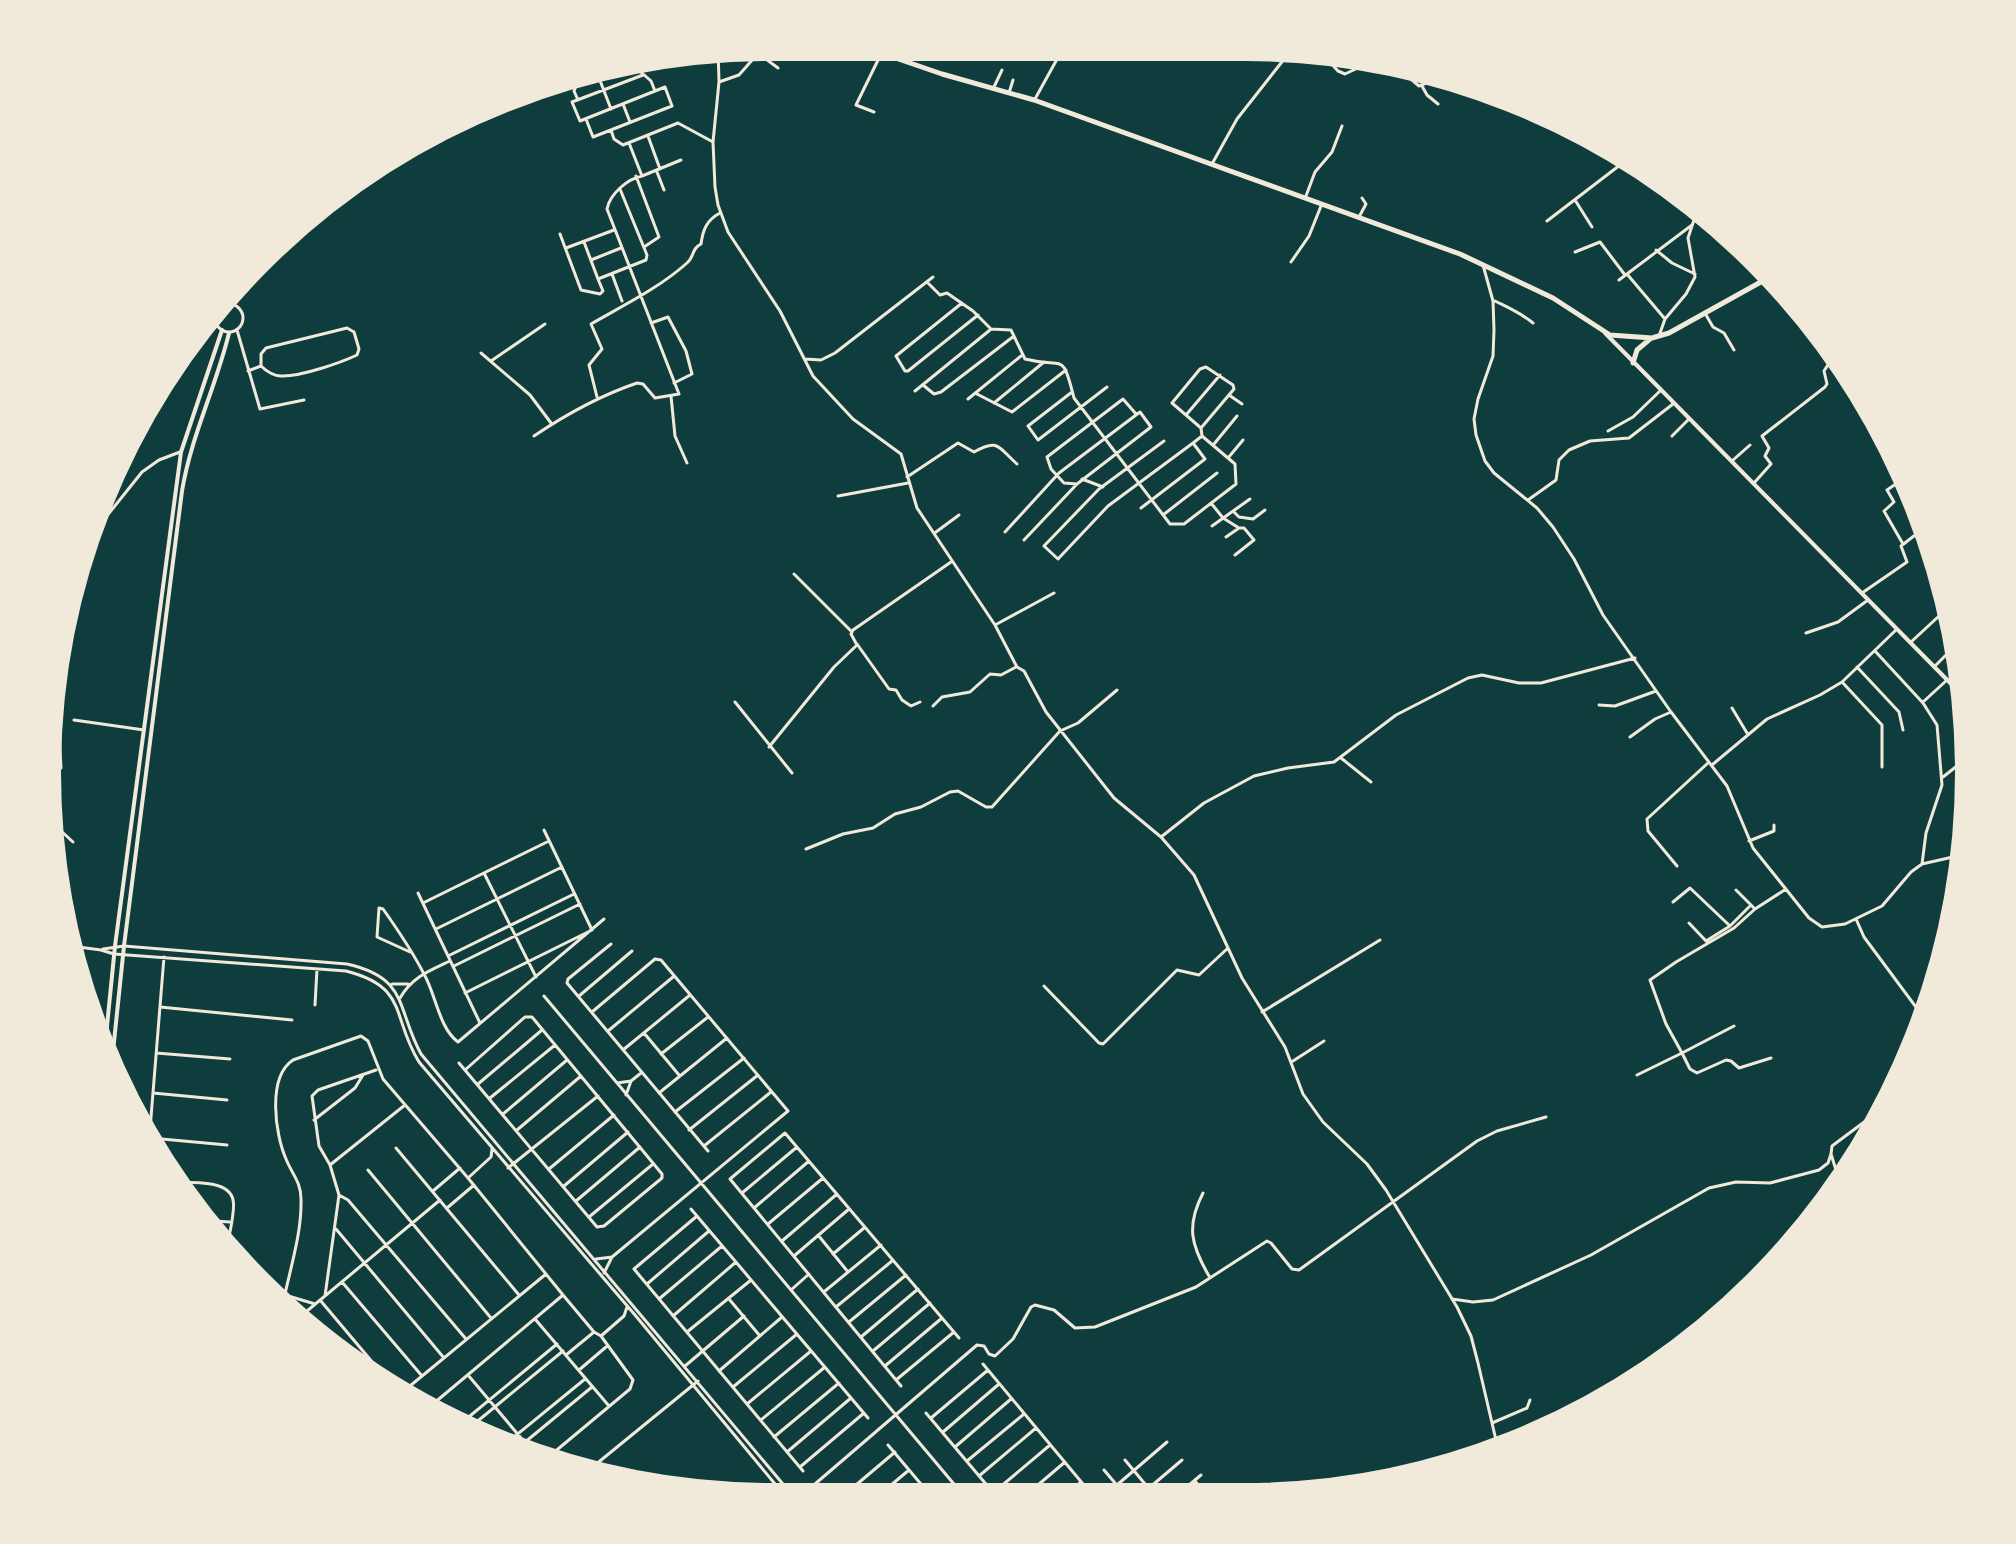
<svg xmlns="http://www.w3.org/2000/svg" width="2016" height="1544" font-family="Merriweather,serif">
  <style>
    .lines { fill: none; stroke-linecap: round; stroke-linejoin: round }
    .minor { stroke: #f1e9da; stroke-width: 3 }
    .tertiary { stroke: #f1e9da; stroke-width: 4 }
    .secondary { stroke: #f1e9da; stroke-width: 4 }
    .primary { stroke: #f1e9da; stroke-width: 5 }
    .rim { fill: none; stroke: #f1e9da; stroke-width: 10 }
  </style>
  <rect width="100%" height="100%" fill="#0f3d3e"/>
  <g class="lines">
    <path class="minor" d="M1317,48L1338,71L1345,74L1379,58
      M718,49L719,82L713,142L715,187L718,205L728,232L780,311L813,376L853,419L901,454L917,508L995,625L1017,667L1024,671L1046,712L1114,798L1161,837L1194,875L1242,978L1285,1047L1303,1094L1323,1122L1367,1164L1386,1190L1457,1307L1471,1336L1478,1363L1499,1453
      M759,54L778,68
      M1389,60L1419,86L1429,82L1441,70
      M594,65L611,109
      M575,70L579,79L574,91L578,100
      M579,79L616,65L618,69L634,66L651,81L655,91
      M719,82L739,75L767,43
      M1422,86L1427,95L1438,104
      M993,89L1002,70
      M1009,93L1013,80
      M1035,99L1056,61L1073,43
      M623,104L630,122
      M874,112L856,105L881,54
      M462,117C481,117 496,112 509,98
      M586,119L593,137L672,106L665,87L580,121L572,102L643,75
      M611,130L614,139L623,145L678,123L713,142
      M648,136L660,169
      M1212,164L1237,119L1296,44
      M657,172L664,190
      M636,176L659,237L644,247
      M642,176L681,160
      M1306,196L1315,172L1332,152L1342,126
      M1575,200L1592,227
      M1359,217L1366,204L1362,198
      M1547,221L1620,165L1605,141
      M560,234L581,290L600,294L603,291L598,279
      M584,242L598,279L646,260L647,255L620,189
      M566,248L614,230
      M1656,250L1672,263L1695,274
      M1575,252L1600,242L1625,275
      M591,260L621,248
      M1291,262L1309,236L1321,206
      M1483,265L1493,301L1494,330L1493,356L1478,399L1474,419L1476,435L1485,461L1494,473L1537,508L1553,527L1574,559L1603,615L1671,712L1727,786L1753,848L1809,918L1822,927L1845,924L1882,906L1911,872L1922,864L1966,854
      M612,274L622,301
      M1627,274L1665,319
      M1619,280L1692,225
      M927,282L940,295L947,293L973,311L991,329L1011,330L1025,359C1065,369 1062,350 1074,398L1170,524H1184L1236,484L1235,464L1202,436L1193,443
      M228,293L231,304
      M1495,301C1509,308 1521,313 1533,323
      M962,303L896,356L905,371H908L978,315
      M215 318a14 14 0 1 1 28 0a14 14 0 1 1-28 0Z
      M1706,315L1713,327L1724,333L1734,350
      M651,323L668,317L686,351L692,374L674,383
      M237,330L260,409L304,400
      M1659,336L1665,319L1686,294L1695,277L1688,238L1699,205
      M481,353L530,395L551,423
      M805,359L821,360L835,353L933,277
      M491,361L545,324
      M248,371L261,366V354L266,348L347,328L354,332L359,349L357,355C340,363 302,376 283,376C275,377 266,371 261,366
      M923,385L934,394L941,392L1014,336
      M915,391L990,330
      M1072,392L1028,426L1038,440L1107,387
      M975,393L1012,412L1066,370
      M1229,395L1242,404
      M671,396L675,436L687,463
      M597,397L589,365L602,349L591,324C624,305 659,288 687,263C695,256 691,249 701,244C703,229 707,220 720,213
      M968,399L1021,356
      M994,403L1044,362
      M1186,415L1220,375
      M1201,428L1234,389L1233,385L1206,367L1200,369L1172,403L1201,428L1202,436
      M1608,431L1633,417L1660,391
      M534,436C568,413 599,396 637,383L643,384L655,398L679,394L607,209C610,194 627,179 642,176L629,143
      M1672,436L1688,420
      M1214,444L1237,416
      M1228,458L1243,440
      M1732,461L1750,445
      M907,477L958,443L974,452C998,438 998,447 1017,464
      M1082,479L1103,487
      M1754,483L1771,464L1765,456L1769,448L1762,436L1825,387L1827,384L1824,371L1831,360L1839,354
      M1077,484L1064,483L1051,469L1047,457L1123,399L1136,414
      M838,496L908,483
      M1528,500L1556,480L1559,460L1569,450L1590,441L1629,438L1673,404
      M1211,503L1223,518L1239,528
      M1141,508L1205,459L1193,443L1108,506L1058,559L1044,546L1099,489L1164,441
      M1233,511L1239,517L1253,519L1265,510
      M1163,515L1217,473
      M1212,526L1250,499
      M936,532L959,515
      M1005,532L1059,473L1140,412L1151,427L1077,484L1024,540
      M1226,537L1239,528H1244L1254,540L1235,555
      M1903,544L1884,511L1894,502L1887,490L1909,475
      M82,547L142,472L159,460L180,452
      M794,574L851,631
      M1862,593L1907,562L1901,546L1928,525
      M995,625L1054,593
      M1806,633L1838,622L1868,600
      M1911,642L1952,604
      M857,644L889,689L896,690L902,700L911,706L920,702
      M1875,651L1923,703L1937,725L1942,785L1926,833L1922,864
      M1935,666L1961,640
      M1857,667L1899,712L1903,730
      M1843,683L1882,725V767
      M735,702L792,773
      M1923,702L1947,680
      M1599,705L1615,706L1656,691
      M933,706L942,697L970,692L990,674L1001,675L1016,667
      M1732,708L1747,733
      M74,720L144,730
      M1630,737L1655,719L1671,712
      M769,747L834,667L857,645L851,634L853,630L951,562
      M1341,758L1371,782
      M1966,760L1973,767
      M1712,765L1767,719L1820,695L1842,682L1897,629
      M45,772L61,768L59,732L48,729
      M1943,777L1972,754
      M48,819L73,842
      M1161,837L1204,803L1254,776L1288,768L1334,762L1396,715L1468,678L1482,675L1519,683H1541L1635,658
      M1749,841L1774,831V825
      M806,849L843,834L873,828L895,814L921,807L950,792L958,791L986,807H992L1060,731L1078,723L1117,690
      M1677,866L1648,831L1647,819L1708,763
      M484,873L536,977
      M1736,890L1755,909
      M418,893L480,1023
      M1673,902L1690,888L1730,926
      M423,903L549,841
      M1856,919L1864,937L1927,1022
      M1689,923L1706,941L1730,926L1751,905
      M436,929L562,867
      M611,944L568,979L567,983L708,1151
      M71,946L101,950L114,954L346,971C409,987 391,1017 419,1062L635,1315L785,1496
      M103,949L124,946L347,964C409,978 396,1008 421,1054L793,1496
      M410,952L377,937L379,908L383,909C398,930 412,951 424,974C436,995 439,1028 458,1042L604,919
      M448,956L574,894
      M454,966L580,904
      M76,981L87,982
      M392,984H408
      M1044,986L1099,1043L1103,1044L1177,970L1199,975L1228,948
      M465,993L592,930L544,830
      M544,996L964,1496
      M579,996L632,951
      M400,998C412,977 429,971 450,961
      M315,1005L317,969
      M160,1007L292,1020
      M592,1012L655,959L661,960L788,1111L612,1257L604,1273
      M1262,1012L1380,940
      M1734,1026L1682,1053L1666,1024L1650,980L1676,962L1734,928L1755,909L1786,889
      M608,1031L673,977
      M644,1033L679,1075
      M623,1050L690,995
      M156,1053L230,1059
      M661,1054L708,1017
      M1293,1061L1324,1041
      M459,1063L597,1227L604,1226L662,1178V1174L532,1017H525L465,1070
      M1637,1075L1682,1053L1690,1069L1697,1073L1726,1060L1731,1061L1739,1068L1771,1058
      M617,1083L631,1081L641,1073
      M478,1084L542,1030
      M153,1093L227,1100
      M659,1093L727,1038
      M626,1095L631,1081
      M490,1098L555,1045
      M675,1112L744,1058
      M503,1114L567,1060
      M314,1120L355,1088L363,1075
      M517,1130L581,1076
      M689,1130L758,1075
      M151,1138L227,1145
      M149,1142L164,957
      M704,1146L771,1092
      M396,1148L519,1295
      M330,1165L405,1105
      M508,1168L598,1096
      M549,1169L614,1115
      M368,1170L491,1318
      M468,1178L491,1157L492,1149
      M168,1182C185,1183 229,1178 233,1200C236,1211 228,1239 226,1252
      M564,1186L628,1132
      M1842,1189L1831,1154L1832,1146L1891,1102
      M433,1191L460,1168
      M742,1193L797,1147
      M1203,1193C1186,1226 1191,1245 1209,1276
      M339,1195L348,1200L466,1339
      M576,1201L640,1147
      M447,1208L474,1185
      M754,1208L809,1161
      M691,1209L868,1418
      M697,1216L634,1269L803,1471
      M589,1217L653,1164
      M200,1220L230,1222
      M768,1224L823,1178
      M336,1229L444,1358
      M818,1235L848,1272
      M782,1241L837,1194
      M833,1254L864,1228
      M794,1256L849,1209
      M596,1259L612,1257
      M342,1282L422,1376
      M647,1284L709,1231
      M791,1290L809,1274
      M825,1291L881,1245
      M285,1295L315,1304
      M325,1296L339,1195L330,1165L319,1146L312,1096L318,1090L376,1070
      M659,1299L722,1246
      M729,1299L760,1336
      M1452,1299L1473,1302L1493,1300L1591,1255L1709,1188L1736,1182L1770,1183L1819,1170L1828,1163L1831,1154
      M320,1300L400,1395
      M836,1307L892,1261
      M284,1311L283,1303C290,1269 302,1233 301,1199C301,1182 292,1174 286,1159C275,1134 267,1077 293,1060L361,1036L368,1041L383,1079L468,1178L563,1295L594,1332L601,1336L633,1380L630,1389L540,1464
      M673,1316L736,1262
      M535,1319L609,1406
      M295,1321L440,1200
      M849,1322L906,1275
      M687,1332L751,1280
      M601,1336L624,1316L627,1307
      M861,1337L918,1289
      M873,1351L930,1303
      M566,1355L594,1332
      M983,1364L1093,1496
      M685,1366L744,1316
      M885,1366L942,1318
      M579,1370L606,1347
      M719,1371L782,1317
      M468,1375L542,1463
      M896,1380L954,1332
      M901,1386L730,1179L785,1133L959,1338
      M733,1387L797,1334
      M399,1395L546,1274
      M747,1404L811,1351
      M427,1409L563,1295
      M926,1413L996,1496
      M931,1418L988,1370
      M761,1420L825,1367
      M1492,1423L1527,1408L1530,1400
      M459,1425L557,1344
      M468,1429L563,1351
      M943,1432L999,1384
      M774,1437L839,1383
      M888,1445L931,1496
      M503,1446L585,1379
      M955,1447L1011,1399
      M513,1452L592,1387
      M787,1452L851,1398
      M1125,1460L1155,1496
      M967,1461L1024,1414
      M800,1467L864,1413
      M1104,1470L1126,1496
      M584,1474L698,1381
      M979,1476L1036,1428
      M1195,1481L1207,1496
      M1117,1485L1167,1442
      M1149,1488L1182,1460
      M1033,1489L1039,1496
      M834,1491L839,1496
      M993,1493L1050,1445
      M801,1496L977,1345L984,1346L989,1354L995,1356L1013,1339L1031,1307L1035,1305L1054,1310L1075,1328L1095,1327L1196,1287L1267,1241L1271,1243L1292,1269L1299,1270L1477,1141L1497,1131L1546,1117
      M843,1496L895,1452
      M878,1496L909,1470
      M914,1496L923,1488
      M1025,1496L1065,1462
      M1064,1496L1080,1483
      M1176,1496L1201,1475
      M1211,1496L1215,1493"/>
    <path class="tertiary" d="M105,1046L115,946L181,452L222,330
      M112,1061L124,946L182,491C191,436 216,387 229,333"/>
    <path class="secondary" d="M1605,333L1967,700"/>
    <path class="primary" d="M849,42L942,74L1034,100L1460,254L1553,298L1610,335L1652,338L1669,333L1768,278
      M1633,363L1637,350L1650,339"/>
  </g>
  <path d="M0 0H2016V1544H0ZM772 56H1244A716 716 0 0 1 1960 772V772A716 716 0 0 1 1244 1488H772A716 716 0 0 1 56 772V772A716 716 0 0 1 772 56Z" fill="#f1e9da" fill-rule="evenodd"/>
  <path class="rim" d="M772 56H1244A716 716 0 0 1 1960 772V772A716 716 0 0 1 1244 1488H772A716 716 0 0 1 56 772V772A716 716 0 0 1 772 56Z"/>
</svg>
